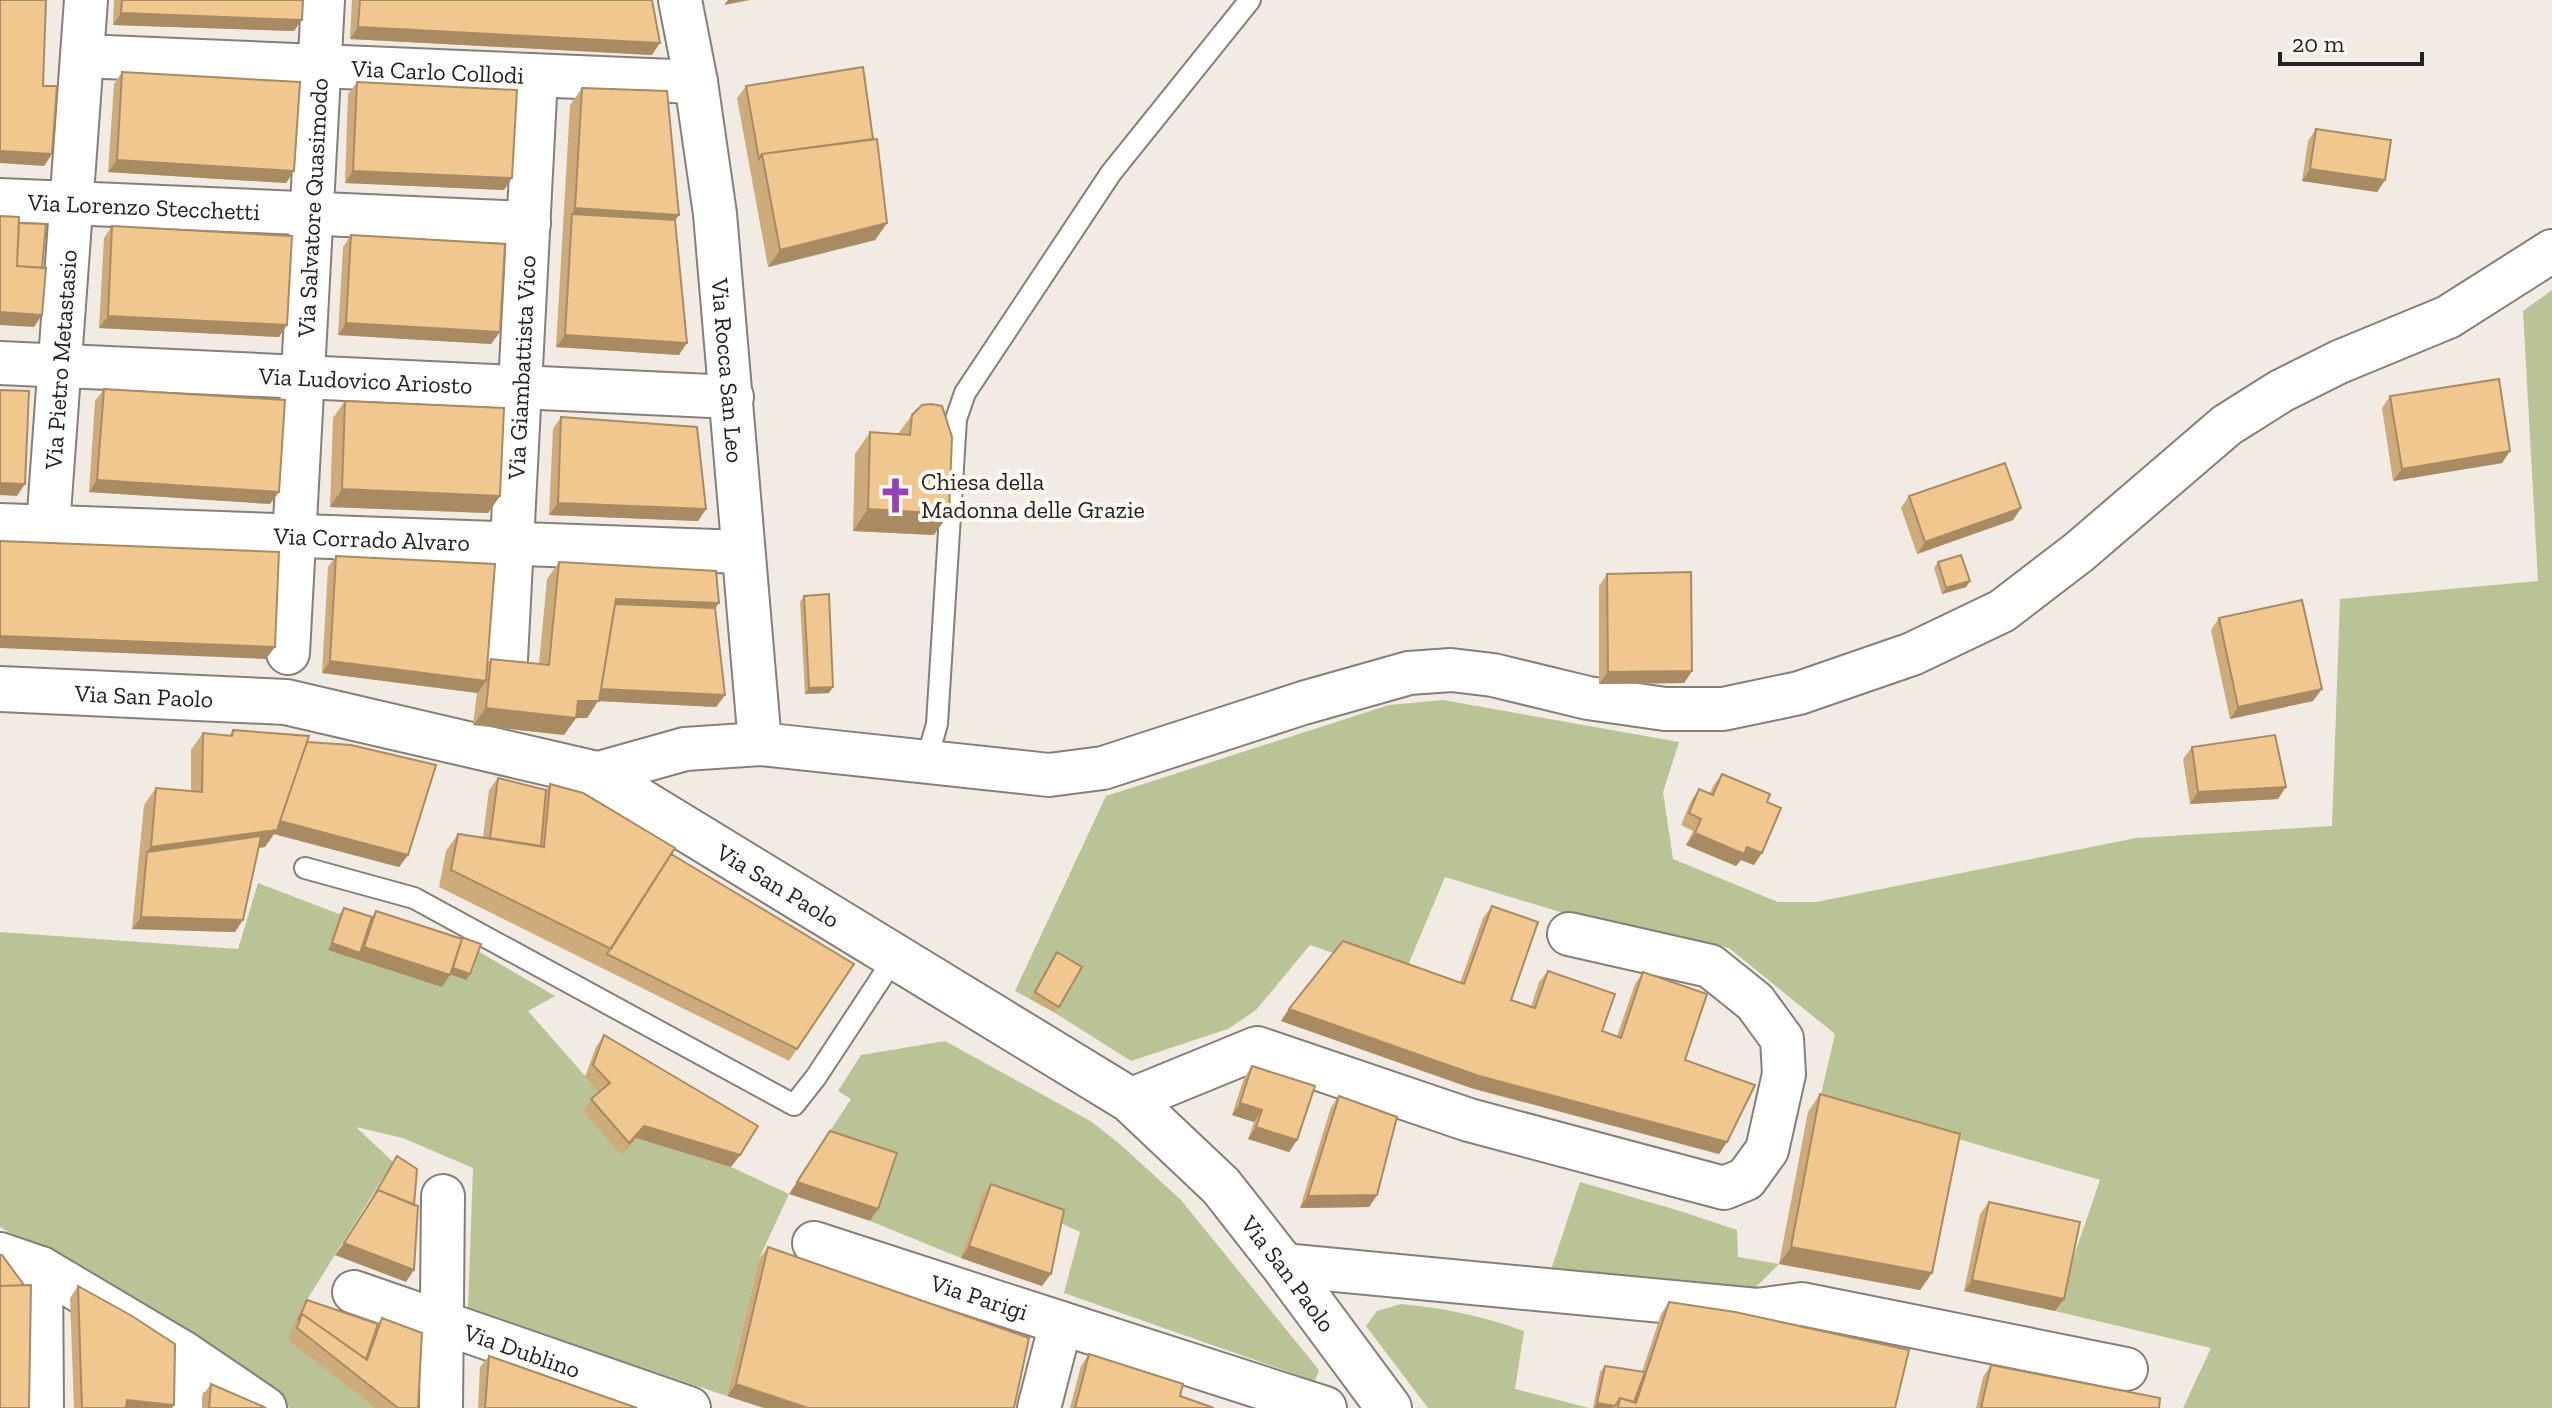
<svg xmlns="http://www.w3.org/2000/svg" width="2552" height="1408" font-family="'Zilla Slab',serif">
  <style>
    .green { fill: #b9c395 }
    .lines { fill: none; stroke-linecap: round; stroke-linejoin: round }
    .lane-casing { stroke: #857f78; stroke-width: 24 }
    .street-casing { stroke: #857f78; stroke-width: 46 }
    .secondary-casing { stroke: #857f78; stroke-width: 48 }
    .lane { stroke: #fff; stroke-width: 20 }
    .street { stroke: #fff; stroke-width: 42 }
    .secondary { stroke: #fff; stroke-width: 44 }
    .wall { fill: #ceab7a }
    .shaded-wall { fill: #a88b63 }
    .building { fill: #f0c78e; stroke: #a88b63; stroke-width: 2 }
    .labels { text-anchor: middle; dominant-baseline: central; stroke-width: 8; stroke-linejoin: round; paint-order: stroke }
    .street-label { font-size: 24px; fill: #24221f; stroke: #fff9f1 }
    .poi-label { font-size: 24px; fill: #24221f; stroke: #fff9f1; text-anchor: start }
  </style>
  <rect width="100%" height="100%" fill="#f1ebe4"/>
  <path class="green" d="M2552,290V1408H2183L2211,1348L2055,1311L2100,1180L1820,1099L1835,1034L1729,948L1560,912L1445,877L1403,977L1310,945L1256,1010L1228,1029L1131,1061L1055,1013L1077,973L1030,999L1015,991L1106,796L1389,705L1443,700L1679,742L1663,792L1673,859L1778,902H1816L2136,838L2332,826L2340,599L2538,581L2523,311Z
    M258,883L339,914L447,973L476,950L555,996L528,1011L602,1095L620,1155L636,1138L731,1167L789,1194L759,1259L727,1396L468,1309L473,1168L403,1138L356,1127L393,1162L303,1306L289,1340L375,1408H290L144,1311L0,1227V932L238,949Z
    M945,1041L1092,1122L1121,1145L1181,1200L1319,1370L1315,1381L1064,1293L1080,1232L1056,1221L961,1258L870,1221L888,1165L822,1143L851,1099L838,1091L861,1055Z
    M1580,1182L1680,1211L1737,1230L1738,1257L1779,1264L1746,1297L1550,1273Z
    M1401,1304C1444,1308 1483,1316 1524,1331L1515,1389L1589,1408H1428L1366,1326L1377,1311Z"/>
  <g class="lines">
    <defs>
      <path id="lane" d="M926,762L937,724L956,419L965,393L1111,173L1250,0
        M305,868L414,898L794,1105L816,1077L895,957"/>
      <g id="street">
        <path id="s1" d="M680,0L696,82L715,214L760,744"/>
        <path id="s2" d="M82,56L696,82"/>
        <path id="s3" d="M0,200L529,223"/>
        <path id="s4" d="M0,363L732,397"/>
        <path id="s5" d="M0,525L743,552"/>
        <path id="s6" d="M48,527L86,0"/>
        <path id="s7" d="M288,653L323,0"/>
        <path id="s8" d="M506,659L536,76"/>
        <path d="M596,774L685,749L760,744L1049,775L1103,768L1303,703L1409,673L1451,670L1493,675L1588,698L1665,709H1723L1799,693L1912,654L2002,611L2079,552L2227,425L2281,391L2339,362L2448,317L2552,251"/>
        <path d="M1130,1100L1257,1048L1469,1120L1724,1188L1746,1179L1767,1150L1784,1074L1782,1039L1755,1002L1710,966L1569,934"/>
        <path id="s9" d="M814,1243L1061,1323L1039,1408"/>
        <path d="M0,1254L41,1268L184,1353L265,1408"/>
        <path d="M1283,1265L1757,1310L1802,1304L2126,1369"/>
        <path d="M41,1268L42,1408"/>
        <path id="s10" d="M354,1292L689,1408"/>
        <path d="M1061,1323L1325,1408"/>
        <path d="M182,1408L184,1353"/>
        <path d="M441,1408L443,1196"/>
      </g>
      <g id="secondary">
        <path id="s11" d="M0,689L286,702L596,774L1130,1100L1221,1186L1283,1265L1389,1408"/>
      </g>
    </defs>
    <use href="#lane" class="lane-casing"/>
    <use href="#street" class="street-casing"/>
    <use href="#secondary" class="secondary-casing"/>
    <use href="#lane" class="lane"/>
    <use href="#street" class="street"/>
    <use href="#secondary" class="secondary"/>
  </g>
  <path class="wall" d="M114,0H303L294,31L113,25Z
    M352,0H652V55L350,39Z
    M122,72L294,171L286,183L108,172L114,84Z
    M357,82L504,190L345,183L348,94Z
    M746,86L873,139L887,223L875,240L768,267L737,98Z
    M582,88L679,215L675,220L679,355L556,347L570,105Z
    M2316,129L2385,180L2377,192L2302,181L2308,141Z
    M112,226L279,337L99,328L104,238Z
    M351,235L491,344L338,335L343,247Z
    M104,389L270,504L89,492L95,401Z
    M2390,396L2510,451L2502,463L2393,481L2382,408Z
    M345,401L500,496L488,513L330,507L333,418Z
    M912,415L934,535L853,531L855,454L870,432L898,434Z
    M561,417L706,509L698,521L549,515L553,429Z
    M1909,496L2021,508L2013,520L1917,554L1901,508Z
    M336,556L487,663L491,659L539,664L547,579L559,562L719,603L715,608L725,695L716,707L598,701L587,718H576L564,735L473,725L477,693L322,673L328,567Z
    M1938,562L1970,581L1966,587L1942,594L1934,568Z
    M1607,574L1692,671L1684,683L1599,684V586Z
    M804,596L829,693L805,694L800,602Z
    M2219,618L2313,701L2230,719L2211,630Z
    M233,730L307,742L408,855L399,867L274,834L265,847L259,848L235,932L132,929L144,805L156,788L191,791V750L203,733L229,736Z
    M2192,747L2278,799L2190,804L2183,759Z
    M1722,774L1767,802L1754,865L1741,860L1736,866L1686,845L1693,831L1681,825L1691,801L1699,789L1710,794L1713,786Z
    M498,778L546,790L550,784L671,854L854,964L789,1061L439,887L446,851L458,834L483,837L489,790Z
    M1492,906L1511,1000L1531,1007L1539,982L1548,971L1602,1031L1617,1036L1635,984L1643,972L1685,1060L1727,1142L1719,1154L1471,1088L1281,1021L1289,1009L1460,983L1483,918Z
    M344,908L372,917L376,911L466,980L450,974L442,987L328,950L339,914Z
    M1057,952L1059,1007L1055,1013L1030,999Z
    M604,1035L740,1155L731,1167L636,1138L621,1155L583,1111L591,1099L599,1092L585,1077L596,1047Z
    M1252,1066L1297,1140L1289,1152L1248,1139L1254,1122L1232,1115L1244,1078Z
    M1820,1094L1932,1273L1920,1290L1779,1264L1808,1112Z
    M1339,1096L1377,1195L1369,1207L1300,1208L1331,1107Z
    M991,1184L1042,1286L961,1258L982,1196Z
    M1989,1202L2064,1299L2055,1311L1964,1291L1980,1214Z
    M768,1247L1014,1408H764L727,1396L759,1259Z
    M78,1286L172,1408H74L70,1298Z
    M307,1300L378,1324L382,1318L418,1408H375L288,1340L293,1326Z
    M1669,1302L1895,1408H1593L1600,1372L1605,1366L1642,1372L1661,1314Z
    M1089,1354L1180,1396L1214,1408H1070L1081,1366Z
    M489,1356L637,1408H478L480,1367Z
    M1991,1365L2159,1408H1976L1983,1377Z
    M211,1384L266,1408H202V1396Z"/>
  <path class="shaded-wall" d="M728,0H750L724,5Z
    M121,13L302,20L294,31L113,25Z
    M358,27L660,43L652,55L350,39Z
    M0,151L52,154L44,166L0,163Z
    M117,160L294,171L286,183L108,172Z
    M2310,169L2385,180L2377,192L2302,181Z
    M353,171L512,178L504,190L345,183Z
    M575,208L679,215L667,232L572,214Z
    M887,223L875,240L768,267L780,250Z
    M0,312L42,315L34,327L0,325Z
    M108,316L287,325L279,337L99,328Z
    M346,323L500,332L491,344L338,335Z
    M565,335L687,343L679,355L556,347Z
    M2510,451L2502,463L2393,481L2402,469Z
    M97,480L279,492L270,504L89,492Z
    M0,483L25,484L17,496L0,495Z
    M342,489L500,496L488,513L330,507Z
    M558,503L706,509L698,521L549,515Z
    M2021,508L2013,520L1917,554L1925,542Z
    M868,509L949,514L934,535L853,531Z
    M1970,581L1966,587L1942,594L1946,588Z
    M616,599L719,603L707,620L610,616Z
    M0,636L275,647L266,659L0,648Z
    M330,661L486,681L478,693L322,673Z
    M1692,671L1684,683L1599,684L1608,672Z
    M833,687L829,693L805,694L809,688Z
    M598,689L725,695L716,707L598,701L587,718H576L564,735L473,725L486,708L578,701Z
    M2322,689L2313,701L2230,719L2238,707Z
    M2286,787L2278,799L2190,804L2198,792Z
    M278,821L408,855L399,867L274,834L265,847L146,863L147,852L151,847Z
    M1695,833L1747,847L1762,853L1754,865L1741,860L1736,866L1686,845Z
    M141,917L243,920L235,932L132,929Z
    M332,943L360,953L364,947L450,975L442,987L328,950Z
    M451,967L470,974L466,980L447,973Z
    M1289,1009L1727,1142L1719,1154L1471,1088L1281,1021Z
    M1240,1103L1262,1110L1254,1122L1232,1115Z
    M644,1126L740,1155L731,1167L636,1138L621,1155Z
    M1256,1127L1297,1140L1289,1152L1248,1139Z
    M797,1182L878,1209L870,1221L789,1194Z
    M1377,1195L1369,1207L1300,1208L1308,1196Z
    M344,1243L414,1270L406,1282L335,1255Z
    M969,1246L1051,1274L1042,1286L961,1258Z
    M1791,1247L1932,1273L1920,1290L1779,1264Z
    M1972,1280L2064,1299L2055,1311L1964,1291Z
    M736,1384L808,1408H764L727,1396Z
    M127,1400L174,1405L172,1408H123Z
    M1597,1403L1615,1406L1613,1408H1594Z"/>
  <path class="building" d="M0,0H46L43,86H57L52,154L0,151Z
    M122,0H303L302,20L121,13Z
    M360,0H652L660,43L358,27Z
    M863,67L873,139L762,154L759,159L746,86Z
    M122,72L300,82L294,171L117,160Z
    M357,82L517,90L512,178L353,171Z
    M582,88L667,91L679,215L575,208Z
    M2316,129L2391,140L2385,180L2310,169Z
    M877,139L887,223L780,250L762,154Z
    M572,214L675,220L687,343L565,335Z
    M0,216L19,217L17,266L46,268L42,315L0,312Z
    M19,223L46,224L42,268L17,266Z
    M112,226L292,236L287,325L108,316Z
    M351,235L505,244L500,332L346,323Z
    M2499,379L2510,451L2402,469L2390,396Z
    M104,389L285,400L279,492L97,480Z
    M0,390L29,391L25,484L0,483Z
    M345,401L504,408L500,496L342,489Z
    M931,404L942,406L952,437L949,514L868,509L870,432L910,435L912,415L922,405Z
    M561,417L697,427L706,509L558,503Z
    M2005,463L2021,508L1925,542L1909,496Z
    M0,541L279,552L275,647L0,636Z
    M1961,555L1970,581L1946,588L1938,562Z
    M336,556L495,564L486,681L330,661Z
    M559,562L716,571L719,603L616,599L599,701H578L576,718L486,708L491,659L549,665Z
    M1691,572L1692,671L1608,672L1607,574Z
    M829,594L833,687L809,688L804,596Z
    M2302,600L2322,689L2238,707L2219,618Z
    M615,604L715,608L725,695L601,689Z
    M233,730L309,736L277,830L151,847L156,788L202,792L203,733L232,736Z
    M2275,735L2286,787L2198,792L2192,747Z
    M307,742L351,745L436,765L408,855L280,821Z
    M1722,774L1770,794L1767,802L1781,808L1762,853L1747,847L1744,854L1695,833L1701,819L1689,813L1699,789L1713,795Z
    M498,778L546,790L541,846L490,838Z
    M550,784L583,793L675,848L611,949L451,870L458,834L544,847Z
    M261,836L243,920L141,917L147,852Z
    M671,854L854,964L797,1049L607,954Z
    M1492,906L1538,922L1511,1000L1535,1008L1548,971L1615,994L1602,1031L1621,1038L1643,972L1707,994L1685,1060L1755,1085L1727,1142L1479,1076L1289,1009L1343,941L1464,984Z
    M344,908L372,917L360,953L332,943Z
    M376,911L462,939L450,975L364,947Z
    M461,937L481,944L470,974L453,968L462,939L460,938Z
    M1057,952L1082,967L1059,1007L1035,992Z
    M604,1035L758,1126L740,1155L644,1126L629,1143L591,1099L610,1083L593,1065Z
    M1252,1066L1315,1086L1297,1140L1256,1127L1262,1110L1240,1103Z
    M1820,1094L1960,1134L1932,1273L1791,1247Z
    M1339,1096L1397,1117L1377,1195L1308,1196Z
    M830,1131L897,1153L878,1209L797,1182Z
    M397,1156L417,1169L414,1205L378,1190L374,1196Z
    M991,1184L1064,1210L1051,1274L969,1246Z
    M378,1190L418,1206L414,1270L344,1243Z
    M1989,1202L2080,1222L2064,1299L1972,1280Z
    M768,1247L1029,1338L1014,1408H808L736,1384Z
    M0,1255H2L24,1285L0,1286Z
    M31,1285L29,1408H0V1286Z
    M78,1286L132,1316L175,1344L174,1405L127,1400L126,1408H82Z
    M307,1300L378,1324L366,1359L302,1314L298,1320Z
    M1669,1302L1735,1312L1909,1350L1895,1408H1618L1620,1398L1636,1403Z
    M302,1314L367,1360L382,1318L422,1333L418,1408H398L297,1328Z
    M1089,1354L1183,1384L1180,1396L1214,1408H1075Z
    M489,1356L637,1408H485Z
    M1991,1365L2160,1398L2159,1408H1981Z
    M1605,1366L1645,1372L1634,1402L1620,1398L1615,1406L1597,1403Z
    M211,1384L264,1407L266,1408H209Z"/>
  <defs>
    <symbol id="church-bare" viewBox="-9 -9 18 18"><path d="M-1.2-6h2.4v3.5h3.3v2.4h-3.3V6h-2.4V-.1h-3.3v-2.4h3.3Z" fill="#9244b4" stroke="#fff9f1" stroke-width="2.5" paint-order="stroke"/></symbol>
  </defs>
  <g fill-rule="evenodd">
    <use href="#church-bare" x="870" y="470" width="51" height="51"/>
  </g>
  <g class="labels">
    <g class="street-label">
      <text stroke="none"><textPath href="#s2" startOffset="356">Via Carlo Collodi</textPath></text>
      <text stroke="none"><textPath href="#s3" startOffset="144">Via Lorenzo Stecchetti</textPath></text>
      <text stroke="none"><textPath href="#s7" startOffset="446">Via Salvatore Quasimodo</textPath></text>
      <text stroke="none"><textPath href="#s6" startOffset="168">Via Pietro Metastasio</textPath></text>
      <text stroke="none"><textPath href="#s8" startOffset="292">Via Giambattista Vico</textPath></text>
      <text stroke="none"><textPath href="#s1" startOffset="374">Via Rocca San Leo</textPath></text>
      <text stroke="none"><textPath href="#s4" startOffset="366">Via Ludovico Ariosto</textPath></text>
      <text stroke="none"><textPath href="#s5" startOffset="372">Via Corrado Alvaro</textPath></text>
      <text stroke="none"><textPath href="#s11" startOffset="144">Via San Paolo</textPath></text>
      <text stroke="none"><textPath href="#s11" startOffset="818">Via San Paolo</textPath></text>
      <text stroke="none"><textPath href="#s11" startOffset="1466">Via San Paolo</textPath></text>
      <text stroke="none"><textPath href="#s9" startOffset="174">Via Parigi</textPath></text>
      <text stroke="none"><textPath href="#s10" startOffset="178">Via Dublino</textPath></text>
    </g>
    <g class="poi-label">
      <text x="921" y="481">Chiesa della<tspan x="921" dy="28">Madonna delle Grazie</tspan></text>
    </g>
  </g>
  <path d="M2280 52v12h142v-12" fill="none" stroke="#24221f" stroke-width="4"/>
  <text x="2292" y="52" font-size="24" fill="#24221f" stroke="#fff9f1" stroke-width="6" paint-order="stroke">20 m</text>
</svg>
